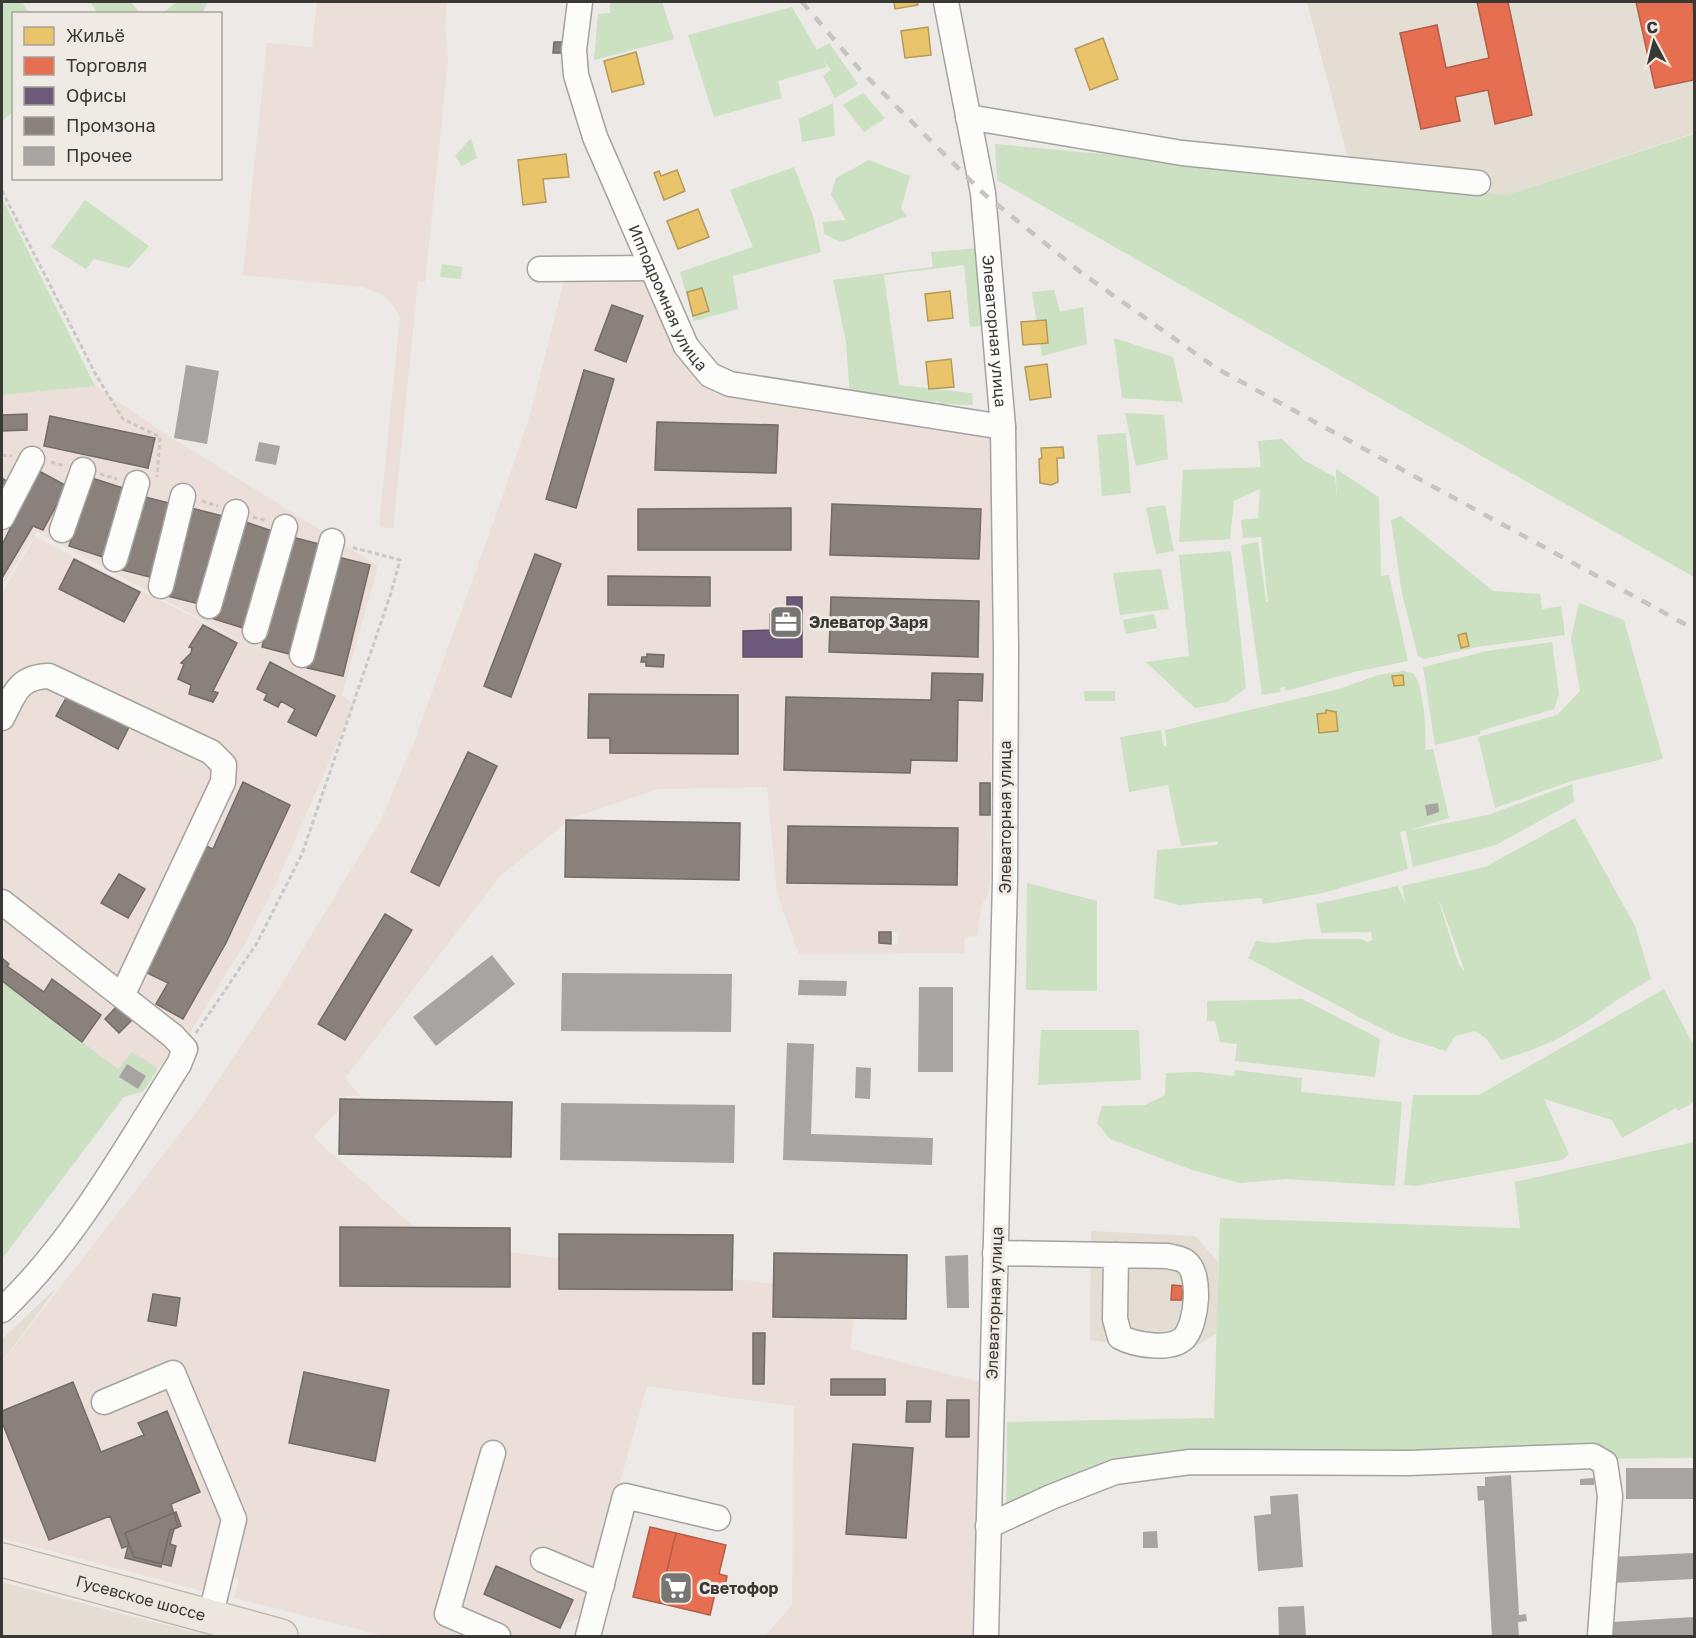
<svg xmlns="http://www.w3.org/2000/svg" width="1696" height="1638" font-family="'Golos Text',sans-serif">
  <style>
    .built { fill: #e3ddd3 }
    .industrial { fill: #ecded9; fill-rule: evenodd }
    .green { fill: #cce0c2; fill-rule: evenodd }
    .homes { fill: #e9c46a; stroke: #b49a5a; stroke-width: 1.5 }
    .shops { fill: #e76f51; stroke: #b35e49; stroke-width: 1.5 }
    .offices { fill: #6d597a; stroke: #5e4f65; stroke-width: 1.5 }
    .industry { fill: #8a817c; stroke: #726b67; stroke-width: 1.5 }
    .building { fill: #a7a4a2 }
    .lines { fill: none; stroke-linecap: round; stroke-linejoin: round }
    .minor-casing { stroke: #a4a3a0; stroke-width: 27 }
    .highway-casing { stroke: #c0b8b0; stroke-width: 36 }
    .path { stroke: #c9c8c6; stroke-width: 3; stroke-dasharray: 4.5 3; stroke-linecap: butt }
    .minor { stroke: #fcfcfb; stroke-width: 24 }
    .highway { stroke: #ede6de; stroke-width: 33 }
    .rail { stroke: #c6c5c4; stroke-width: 4.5; stroke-dasharray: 10 10; stroke-linecap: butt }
    .labels { text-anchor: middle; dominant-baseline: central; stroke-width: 6; stroke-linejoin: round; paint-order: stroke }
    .street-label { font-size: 16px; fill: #3a3835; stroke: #efeae3 }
    .poi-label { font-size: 16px; font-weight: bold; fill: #3a3835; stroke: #efeae3; text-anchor: start }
  </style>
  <rect width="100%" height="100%" fill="#ece9e6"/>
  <path class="built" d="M1307,2H1694V133L1507,195L1353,177Z
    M1091,1231L1195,1236L1218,1262L1217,1333L1186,1353L1090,1340Z
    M57,1287L42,1308L2,1361V1339Z
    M2,1582L123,1614L210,1636H2Z"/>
  <path class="industrial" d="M317,2H447L445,25L448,61L425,282L418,281L393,529L379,526L400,318L395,308L383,295L362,287L243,275L267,43L312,47Z
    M566,273H647L699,385L994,435L995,658H992L990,885L988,895L982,904L977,936L965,937L964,953L799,954L777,893L767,787L658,789L572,818L500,876L345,1078L360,1096H345V1104L313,1137L432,1243L857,1294L850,1349L979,1382L974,1636H765L792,1605L794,1406L647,1386L582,1617L563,1625L559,1636H385L234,1598L239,1579L221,1573L214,1594L2,1538V1362L199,1109L275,995L380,822L414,742L500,504L530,415ZM898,932V944H879V932Z
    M95,386L158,429L378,566L342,695L354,705L274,888L244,945L192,1029L158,1068L132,1052L118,1070L2,982V593L35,537L272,657L37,532L2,586V395Z"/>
  <path class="green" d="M2,2H22L29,13L14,14L13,112L2,121Z
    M90,2H131L140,13H98Z
    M177,2H208L202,13H163Z
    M610,2H662L674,39L594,60L598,14L610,13Z
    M792,7L817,50L829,43L858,84L835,98L823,76L831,70L823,59L827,67L778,81L782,98L714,117L688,35Z
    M863,93L885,118L864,132L843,105Z
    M833,103L835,136L802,142L799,119Z
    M1694,134V577L997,180L995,144L1353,177L1507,195Z
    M471,138L477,158L462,166L455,156Z
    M869,160L910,176L901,209L907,216L842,242L824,234L823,222L846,220L831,195L836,178Z
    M794,167L813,216L821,252L733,276L738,309L694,321L680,272L753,247L730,190Z
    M2,198L95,386L2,395Z
    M85,200L149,246L129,268L94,259L86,269L51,247Z
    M978,248L987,325L970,327L964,265L884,275L899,385L972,393L973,405L942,404L938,401L916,404L850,396L846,342L833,280L933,267L931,252Z
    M442,264L462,267L461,279L440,277Z
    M1054,290L1060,312L1083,307L1087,344L1042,356L1032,292Z
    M1114,338L1173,357L1183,402L1122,398Z
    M1125,413L1164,415L1168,459L1136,466Z
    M1126,433L1131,493L1102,496L1097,435Z
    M1282,439L1305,461L1335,477L1337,498L1336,469L1379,497L1381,576L1389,575L1408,661L1354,672L1286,691L1285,686L1280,688L1281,692L1262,695L1241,545L1258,542L1266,601L1268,602L1261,537L1243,538L1241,520L1258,518L1260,489L1234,501L1230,539L1179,542L1183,470L1261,467L1258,441Z
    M1165,505L1174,551L1156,554L1146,508Z
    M1401,516L1493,591L1540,594L1542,609L1561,606L1565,635L1477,647L1424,659L1418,656L1402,594L1391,520Z
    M1231,551L1246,688L1227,702L1195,708L1146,662L1189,656L1179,555Z
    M1161,569L1169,609L1120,615L1113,573Z
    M1579,603L1624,620L1663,759L1572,781L1495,808L1478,737L1557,715L1580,691L1571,639Z
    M1154,614L1157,628L1126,634L1123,620Z
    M1552,642L1559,694L1554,709L1480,731V734L1435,745L1423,667L1487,651Z
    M1403,671L1413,673C1424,686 1427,733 1425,750L1433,749L1449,818L1406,831L1488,815L1572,784L1574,802L1496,845L1413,867L1406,831L1400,832L1408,869L1323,893L1263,904L1261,898L1179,905L1154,898L1157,850L1218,845V841L1181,846L1168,785L1129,792L1120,737L1161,730L1163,746H1167L1165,730L1339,689L1378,675Z
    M1084,691H1115V701H1085Z
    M1575,818L1635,926L1651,979C1618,997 1590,1022 1557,1039C1539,1048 1520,1054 1501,1060L1486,1038L1475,1031L1455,1036L1446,1051L1400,1037L1365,1020L1248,958L1256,941L1273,943L1308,939H1361L1368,942L1372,940L1371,932L1321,933L1316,904L1398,886L1406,906L1402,886L1485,867ZM1439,902H1440L1465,972L1459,965Z
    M1027,883L1097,901V991L1026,990Z
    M2,982L118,1069L132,1052L158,1068L144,1091L124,1097L2,1259Z
    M1664,989L1694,1046V1102L1678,1111L1676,1108L1622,1138L1612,1120L1544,1099L1569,1154L1562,1160L1416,1186L1404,1185L1413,1095H1479Z
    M1302,999L1380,1039L1375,1077L1235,1061L1237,1044L1220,1042L1215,1021H1207V1001Z
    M1041,1030H1139L1141,1080L1038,1085Z
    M1235,1070L1302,1078L1301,1092L1402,1102L1395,1186L1286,1179L1240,1183L1192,1170L1110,1139L1097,1123L1102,1106L1145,1105L1165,1095L1166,1073L1199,1072L1234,1076Z
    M1694,1142V1458L1171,1462L1006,1518L1007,1422L1214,1418L1220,1218L1520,1228L1515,1182Z"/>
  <path class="homes" d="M894,2H917L918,5L895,9Z
    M928,27L931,55L905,58L901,31Z
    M1103,38L1118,79L1090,90L1075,49Z
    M636,52L644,84L612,92L604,61Z
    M566,154L569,177L543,179L546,202L523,205L518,160Z
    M677,170L685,191L664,200L654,173L659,171L661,176Z
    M698,209L709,237L678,249L667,221Z
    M702,288L709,311L693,316L687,292Z
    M950,291L953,318L928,321L925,294Z
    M1046,320L1048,343L1023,345L1021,322Z
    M951,359L954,387L929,389L926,362Z
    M1047,364L1051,397L1030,400L1025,367Z
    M1063,447L1064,458H1057L1058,482L1051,485L1040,483L1039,459L1042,458L1041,448Z
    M1466,633L1469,646L1461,648L1458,635Z
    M1403,675L1404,685L1394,686L1392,676Z
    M1326,710L1336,712L1338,731L1319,733L1317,714L1326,713Z"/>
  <path class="shops" d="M1477,2H1508L1532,115L1495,124L1488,90L1455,97L1460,121L1421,129L1400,33L1437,25L1446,68L1489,58Z
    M1636,2H1692L1694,15V80L1655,88Z
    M1172,1285L1183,1286L1182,1300H1171Z
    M650,1527L676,1533L659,1603L633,1597Z
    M676,1533L726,1545L719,1574L727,1576L725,1587L717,1585L710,1615L659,1603Z"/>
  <path class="offices" d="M787,597H802V657H743V631L770,630V614L787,613Z"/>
  <path class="industry" d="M554,42H570L569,53H553Z
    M612,305L643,316L626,362L595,350Z
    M584,370L614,379L576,508L546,499Z
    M27,414V430L2,431V415Z
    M50,416L155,438L148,468L44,446Z
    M657,422L778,425L776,473L655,470Z
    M39,471L67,486L43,530L33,526L2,578V545Z
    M2,478L11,484L2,501Z
    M92,478L126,489L103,557L69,546Z
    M141,496L173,504L154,578L122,570Z
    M832,504L981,509L979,559L830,555Z
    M191,508L223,516L200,604L167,596Z
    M791,508V550H638V509Z
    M243,521L275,532L243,628L211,618Z
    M292,537L323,545L293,655L262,647Z
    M535,554L561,564L511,697L484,686Z
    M334,556L370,565L343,676L307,668Z
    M74,559L140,592L124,622L59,589Z
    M608,576L710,577V606L608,605Z
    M831,597L979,601L978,657L829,652Z
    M203,625L237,643L213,691L218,693L213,702L189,694L191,685L178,679L184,664L181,663L191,653L192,648L189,647Z
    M647,654L664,655L663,667L646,666V662H641L642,657H647Z
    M270,662L335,696L316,736L288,722L295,709L281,701L278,707L264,700L267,694L257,689Z
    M932,673L983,674L982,701L958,700L957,761L911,760L910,773L784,770L786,697L931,700Z
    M70,691L131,723L118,749L56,716Z
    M589,694L738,695V754L610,753V738H588Z
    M468,752L497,766L439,886L411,872Z
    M243,782L290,805L226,943L183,1019L156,1004L168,983L141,970L199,843L213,849Z
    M980,783H990V815H980Z
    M566,820L740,823L739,880L565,877Z
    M788,826L958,828L957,885L787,883Z
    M119,874L145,889L128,918L101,903Z
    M385,914L412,930L345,1040L318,1024Z
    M879,932H891V944L879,943Z
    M2,958L9,964L7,966L44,992L52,979L101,1015L82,1042L2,981Z
    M117,1006L132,1020L119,1033L105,1019Z
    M340,1099L512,1102L511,1157L339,1154Z
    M340,1227L510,1228V1287L340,1286Z
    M559,1234L733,1235L732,1290L559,1289Z
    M774,1253L907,1255L906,1319L773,1317Z
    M153,1294L180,1298L176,1326L148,1321Z
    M753,1333H765L764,1384H753Z
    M304,1372L389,1390L375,1461L289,1443Z
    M831,1379H885V1395H831Z
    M73,1382L101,1452L144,1435L138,1423L167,1411L200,1492L171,1504L178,1527L170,1530L161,1567L125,1558L128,1546L122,1548L110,1516L49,1540L2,1422V1411Z
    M947,1400H969V1437H946Z
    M907,1401H931L930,1422H906Z
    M853,1444L913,1448L906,1538L846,1534Z
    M176,1512L181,1526L174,1529L170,1544L176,1546L171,1566L134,1557L125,1533Z
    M496,1566L573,1600L560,1628L484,1594Z"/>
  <path class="building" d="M186,365L219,371L207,444L174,438Z
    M259,442L280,446L276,465L255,461Z
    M1438,803L1439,812L1427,816L1425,805Z
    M492,955L515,984L436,1046L413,1017Z
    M562,973L732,974L731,1032L561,1031Z
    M799,980L847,981L846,996L798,995Z
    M919,987H953V1072H918Z
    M787,1043L814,1044L811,1134L933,1138L932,1165L783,1160Z
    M127,1064L146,1076L138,1089L119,1077Z
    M856,1067L871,1068L870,1099L855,1098Z
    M561,1103L735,1105L734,1163L560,1160Z
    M968,1255L969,1308H947L945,1256Z
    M1626,1468H1694V1499H1626Z
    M1511,1475L1519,1615L1526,1614L1527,1621L1518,1622L1519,1636H1492L1484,1500L1478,1501L1477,1486H1485V1477Z
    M1594,1478V1485H1580V1479Z
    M1298,1494L1303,1567L1258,1571L1254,1516L1271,1514L1270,1496Z
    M1157,1531L1158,1548H1143V1532Z
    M1694,1553V1579L1611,1583L1610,1557Z
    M1304,1606L1306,1636H1279L1278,1607Z
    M1694,1617V1636H1613L1612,1622Z"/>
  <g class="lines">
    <defs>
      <g id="minor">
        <path id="s1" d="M580,2L574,50L576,75L595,137L686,346L710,375L730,384L1003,427"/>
        <path id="s2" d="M946,2L983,193L1003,427L1006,649L1005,881L986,1636"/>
        <path d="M968,117L1182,153L1478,183"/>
        <path d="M540,269L651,268"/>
        <path d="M2,517L32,459"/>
        <path d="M62,530L83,470"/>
        <path d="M115,559L137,483"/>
        <path d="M161,586L183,496"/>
        <path d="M209,606L236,512"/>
        <path d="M255,631L285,527"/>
        <path d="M302,655L332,541"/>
        <path d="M2,718C15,693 18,677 49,676L211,752L224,765L223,782L122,996"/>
        <path d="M2,902L173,1036L185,1049L179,1064C125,1149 75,1241 2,1310"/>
        <path d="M995,1253L1168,1256C1174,1258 1181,1258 1186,1262C1202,1274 1197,1324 1184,1338C1171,1351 1135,1345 1120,1337L1115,1319L1116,1255"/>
        <path d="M104,1402L173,1373L234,1519L210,1618"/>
        <path d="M493,1453L447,1614L498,1636"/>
        <path d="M988,1526L1051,1497L1115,1472L1190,1462L1409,1463L1593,1456L1605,1463L1610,1496L1600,1636"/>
        <path d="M543,1560L602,1585"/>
        <path d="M588,1636L625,1496L718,1518"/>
      </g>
      <g id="highway">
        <path id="s3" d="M2,1560L281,1636"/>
      </g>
    </defs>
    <use href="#minor" class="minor-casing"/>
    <use href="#highway" class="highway-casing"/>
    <path class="path" d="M2,191L96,375L123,419L160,437L157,477
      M2,455L12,456
      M51,462L65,466
      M100,474L117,479
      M202,501L218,506
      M253,517L267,521
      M196,1033L257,943L302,854L391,593L400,560L351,547"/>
    <use href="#minor" class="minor"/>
    <use href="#highway" class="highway"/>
    <path class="rail" d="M802,2L860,70L983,193L1083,274L1216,368L1694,629"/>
  </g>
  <defs>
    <symbol id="office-square" viewBox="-11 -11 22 22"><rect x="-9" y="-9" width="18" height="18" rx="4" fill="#787673" stroke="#efeae3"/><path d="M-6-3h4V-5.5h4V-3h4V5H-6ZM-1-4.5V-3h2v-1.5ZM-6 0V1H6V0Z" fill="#fff"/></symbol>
    <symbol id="supermarket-square" viewBox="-11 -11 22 22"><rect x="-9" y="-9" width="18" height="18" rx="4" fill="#787673" stroke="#efeae3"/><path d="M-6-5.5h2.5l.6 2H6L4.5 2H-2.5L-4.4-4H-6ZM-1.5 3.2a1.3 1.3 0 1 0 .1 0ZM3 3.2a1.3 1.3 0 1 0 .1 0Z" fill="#fff"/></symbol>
  </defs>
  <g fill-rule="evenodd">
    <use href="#office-square" x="767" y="603" width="38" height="38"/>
    <use href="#supermarket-square" x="657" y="1569" width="38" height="38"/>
  </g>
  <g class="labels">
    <g class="street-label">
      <text stroke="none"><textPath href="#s1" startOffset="315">Ипподромная улица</textPath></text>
      <text stroke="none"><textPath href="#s2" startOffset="333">Элеваторная улица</textPath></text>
      <text transform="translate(1005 817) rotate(-90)">Элеваторная улица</text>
      <text transform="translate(994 1303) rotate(-88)">Элеваторная улица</text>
      <text stroke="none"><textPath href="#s3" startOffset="144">Гусевское шоссе</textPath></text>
    </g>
    <g class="poi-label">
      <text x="809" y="622">Элеватор Заря</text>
      <text x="699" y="1588">Светофор</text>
    </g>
  </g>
  <rect width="1696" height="1638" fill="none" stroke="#3a3835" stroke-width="6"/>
  <rect x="12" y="12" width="210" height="168" fill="#efeae3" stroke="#a7a39d" stroke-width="1.5"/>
  <rect x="24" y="27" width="30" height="18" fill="#e9c46a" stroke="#a7a39d" stroke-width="1.5"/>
  <text x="66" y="42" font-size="18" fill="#3a3835">Жильё</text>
  <rect x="24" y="57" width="30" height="18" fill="#e76f51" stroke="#a7a39d" stroke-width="1.5"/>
  <text x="66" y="72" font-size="18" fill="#3a3835">Торговля</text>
  <rect x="24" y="87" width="30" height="18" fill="#6d597a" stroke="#a7a39d" stroke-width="1.5"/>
  <text x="66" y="102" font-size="18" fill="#3a3835">Офисы</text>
  <rect x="24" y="117" width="30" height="18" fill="#8a817c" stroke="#a7a39d" stroke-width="1.5"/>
  <text x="66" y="132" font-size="18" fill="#3a3835">Промзона</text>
  <rect x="24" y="147" width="30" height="18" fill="#a7a4a2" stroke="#a7a39d" stroke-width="1.5"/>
  <text x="66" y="162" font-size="18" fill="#3a3835">Прочее</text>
  <g transform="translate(1654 42) rotate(353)" stroke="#efeae3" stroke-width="4.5" paint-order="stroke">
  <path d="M0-4.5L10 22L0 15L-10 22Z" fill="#3a3835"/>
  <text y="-9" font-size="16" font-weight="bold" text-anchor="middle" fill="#3a3835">С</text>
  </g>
</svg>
